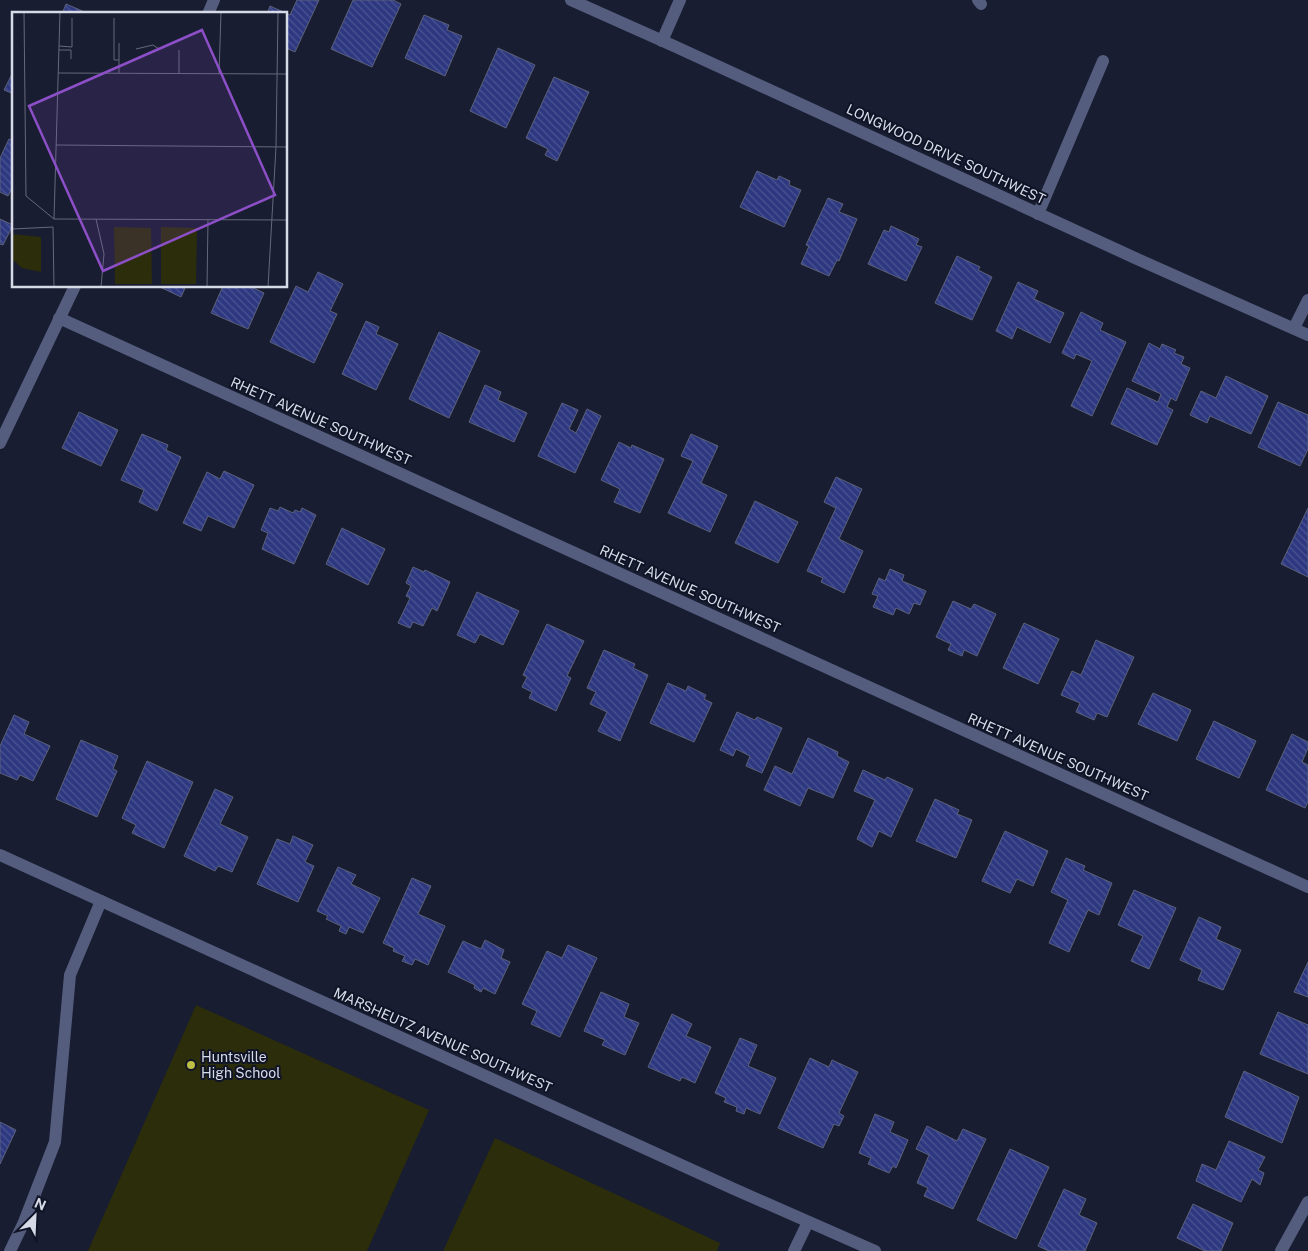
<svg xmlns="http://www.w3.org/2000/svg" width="1308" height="1251" font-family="'Public Sans',sans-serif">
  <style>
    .garden { fill: #2c2d0a }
    .building { fill: url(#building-back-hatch); stroke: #5b6179 }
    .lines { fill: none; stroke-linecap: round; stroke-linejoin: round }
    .lane { stroke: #545d7e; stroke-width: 12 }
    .street { stroke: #545d7e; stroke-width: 12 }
    .poi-dot { fill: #bcbf44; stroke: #101427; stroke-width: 2 }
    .labels { text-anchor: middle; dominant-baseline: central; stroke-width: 4; stroke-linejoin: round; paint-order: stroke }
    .street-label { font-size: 14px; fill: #d7dbe8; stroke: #101427 }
    .poi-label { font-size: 14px; fill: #d7dbe8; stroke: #101427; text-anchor: start }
    .inset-road { fill: none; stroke: #64697a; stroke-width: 1 }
    .view { fill: #8d4fc7; fill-opacity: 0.15; stroke: #8d4fc7; stroke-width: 2.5 }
    .inset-edge { fill: none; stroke: #d7dbe8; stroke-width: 2.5 }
  </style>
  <defs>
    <pattern id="building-back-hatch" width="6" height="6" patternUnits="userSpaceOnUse" patternTransform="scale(1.25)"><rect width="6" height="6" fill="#2d3880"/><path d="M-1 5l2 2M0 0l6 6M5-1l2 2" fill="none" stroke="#4b5492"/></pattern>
  </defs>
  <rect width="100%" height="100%" fill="#181d31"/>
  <path class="garden" d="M196,1005L429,1110L367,1251H88Z
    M495,1138L720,1243L717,1251H443Z"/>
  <path class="building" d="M297,0H319L295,52L286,48V14H267L270,6L290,15Z
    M353,0H393L401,4L372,67L331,49Z
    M66,4L87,13V14H62Z
    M424,15L449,25L447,30L462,36L445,76L405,58Z
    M498,48L535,65L506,128L470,111Z
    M14,70V94L4,90Z
    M554,77L589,92L557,161L545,155L548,149L526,138Z
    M9,139L14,141V184L8,196L0,192V158Z
    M757,171L777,180L779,176L790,181L789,185L801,190L784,227L740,207Z
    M828,198L843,204L839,212L857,219L839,261L837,260L829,276L801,264L809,246L806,245Z
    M0,219L13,225L3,245L0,244Z
    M891,226L919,239L916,245L922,247L906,281L868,264L884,230L889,232Z
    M957,256L980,267L978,270L992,277L972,320L935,303Z
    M318,272L343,284L330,311L337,314L314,363L270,342L296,286L308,292Z
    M1018,282L1038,291L1034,299L1064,313L1050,343L1017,327L1012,339L996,331Z
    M158,286H186L181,297Z
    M223,286H249L264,293L248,329L211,313Z
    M1081,312L1103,323L1100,330L1126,342L1092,416L1071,406L1092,361L1076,354L1074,359L1062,353Z
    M366,321L379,327L376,334L398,344L376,390L342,374Z
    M439,332L480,351L449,418L409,399Z
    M1149,343L1160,349L1162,344L1176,350L1174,353L1184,357L1181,364L1190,368L1176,401L1171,398L1167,407L1173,410L1157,445L1111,424L1127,388L1158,402L1161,394L1132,381Z
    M1226,376L1268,396L1251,434L1210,416L1207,423L1190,415L1201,391L1216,398Z
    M485,385L501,392L498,400L527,413L514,442L469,422Z
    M1278,402L1308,415V449L1300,466L1258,447Z
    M562,403L578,410L569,429L576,433L587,409L601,416L575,473L538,456Z
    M79,412L118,430L101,466L62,448Z
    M142,434L168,445L166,450L181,457L157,511L139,502L144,490L121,480Z
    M691,434L718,446L701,483L727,495L710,532L668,513L693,461L681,456Z
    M619,442L631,448L632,445L664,459L640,513L614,502L620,489L601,480Z
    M224,471L254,485L234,528L208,516L201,531L183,523L207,472L220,479Z
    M836,477L862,489L839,539L863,551L844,593L821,582L823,578L807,571L836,508L824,502Z
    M755,501L798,522L778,563L735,543Z
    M280,507L293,513L295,510L300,512L302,508L316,515L294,564L262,549L268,533L261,530L270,508L278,511Z
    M1308,508V577L1281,564Z
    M342,528L385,549L368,585L326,564Z
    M413,567L424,572L425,570L450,582L437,611L432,608L423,626L413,622L410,628L398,623L410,598L406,596L411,586L406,583Z
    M890,569L904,575L902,581L926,591L920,605L914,603L909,614L896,608L893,615L873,607L878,596L872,594L879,578L885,581Z
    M477,592L519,611L503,645L480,634L475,643L457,635Z
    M953,601L971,609L974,604L996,614L977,656L964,650L962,656L948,650L951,644L936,637Z
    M1024,623L1059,639L1038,684L1003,668Z
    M547,624L584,641L567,676L571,678L556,711L529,698L532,692L522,687L527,677L523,675Z
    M1096,640L1134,657L1107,717L1097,713L1094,720L1076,712L1080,703L1061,695L1072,671L1081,675Z
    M604,650L635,664L633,668L648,675L620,741L598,731L607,712L590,704L596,692L587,688Z
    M668,683L686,691L688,686L706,695L704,699L712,703L694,742L650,723Z
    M1153,693L1191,710L1177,741L1138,724Z
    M737,712L755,720L757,717L782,728L762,773L746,766L750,756L736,749L733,756L720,750Z
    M14,715L29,722L24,734L50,746L33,781L20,775L17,780L0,773V746Z
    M1214,721L1256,741L1239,778L1196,759Z
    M1292,734L1308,742V748L1302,762L1308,765V802L1305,808L1266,790Z
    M808,738L838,752L837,756L849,762L833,798L808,788L800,806L764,790L775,766L792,774Z
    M81,740L118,756L113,769L117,771L97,817L56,799Z
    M147,761L193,782L164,848L132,833L136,825L122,818Z
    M863,770L885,780L887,777L913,789L891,837L879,831L872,847L857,839L875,800L854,791Z
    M215,789L233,797L220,824L248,837L232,872L218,866L215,871L184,856Z
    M935,799L959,810L957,814L972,820L956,858L916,841Z
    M1005,831L1048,851L1033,886L1017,879L1010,893L982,881Z
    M293,836L313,845L305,862L314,866L298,902L257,884L277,839L290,844Z
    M1066,858L1085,866L1083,870L1112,883L1099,915L1088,910L1069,952L1049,943L1068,900L1051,892Z
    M338,867L356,875L351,884L380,898L363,933L349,927L346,934L339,931L341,926L326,919L328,916L317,911Z
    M412,878L431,886L418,914L445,926L428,965L415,959L412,965L402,961L405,956L393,951L394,948L383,943Z
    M1134,890L1176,908L1149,969L1131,961L1143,936L1118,925Z
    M1199,917L1221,927L1216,939L1241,950L1223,990L1198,980L1202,970L1180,960Z
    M485,940L504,950L501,958L510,962L495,994L483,988L481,992L474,988L475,985L448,972L463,941L481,949Z
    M568,945L597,958L560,1037L531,1024L537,1011L522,1004L547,951L562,958Z
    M1308,962V997L1294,992Z
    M601,992L629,1004L624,1017L639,1023L625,1055L602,1045L605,1040L584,1031Z
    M1278,1012L1308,1025V1074L1260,1054Z
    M672,1014L692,1024L686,1036L711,1047L695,1083L682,1077L680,1081L648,1067Z
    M740,1038L757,1045L748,1066L776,1078L760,1114L746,1108L744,1114L736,1111L737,1107L724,1102L726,1098L715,1093Z
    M810,1058L829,1067L832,1060L858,1072L839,1113L844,1116L839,1126L834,1124L823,1148L778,1128Z
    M1244,1071L1299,1097L1282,1143L1225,1117Z
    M875,1114L894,1122L890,1132L908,1140L896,1168L893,1166L889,1173L868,1164L871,1158L859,1153Z
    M0,1122L16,1130L0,1164Z
    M927,1126L957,1141L963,1129L986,1139L953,1209L924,1196L928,1188L917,1183L929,1155L916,1149Z
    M1229,1141L1265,1157L1258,1170L1264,1173L1260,1185L1252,1179L1241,1202L1196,1181L1202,1164L1216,1170Z
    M1010,1149L1049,1167L1016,1239L977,1220Z
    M1064,1189L1086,1199L1079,1215L1097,1223L1085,1251H1049L1038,1246Z
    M1193,1204L1233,1223L1221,1251H1205L1177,1238Z"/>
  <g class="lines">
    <path class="lane" d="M978,0L981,4
      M662,41L680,0
      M1038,214L1103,61
      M1294,328L1308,300
      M10,1251L24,1222L55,1142L70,975L101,901"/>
    <path class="street" d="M571,0L674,46L1135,258L1308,335
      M208,14L214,0
      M59,318L1308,887
      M0,443L75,286
      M0,855L734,1189L875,1251
      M794,1251L808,1222
      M1281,1251L1308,1202"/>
  </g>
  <circle class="poi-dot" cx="191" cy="1065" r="5"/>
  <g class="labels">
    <g class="street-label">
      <text transform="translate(946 154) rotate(25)">LONGWOOD DRIVE SOUTHWEST</text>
      <text transform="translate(321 421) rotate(24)">RHETT AVENUE SOUTHWEST</text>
      <text transform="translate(690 589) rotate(24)">RHETT AVENUE SOUTHWEST</text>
      <text transform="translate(1058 757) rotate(24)">RHETT AVENUE SOUTHWEST</text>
      <text transform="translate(443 1040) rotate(24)">MARSHEUTZ AVENUE SOUTHWEST</text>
    </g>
    <g class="poi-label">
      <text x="201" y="1057">Huntsville<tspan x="201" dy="16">High School</tspan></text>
    </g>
  </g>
  <g transform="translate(12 12)">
    <rect width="275" height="275" fill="#181d31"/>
    <path d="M102,215L139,216L140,272H103ZM149,215L185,216L184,272H149ZM0,222L29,225V260L10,256L0,247Z" fill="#2c2d0a"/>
    <path class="inset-road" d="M12,0L14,184M102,6V48H107M107,31V61M47,34L60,35V6M124,37L141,33L147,37M47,38H59V47M167,38V62M46,61L275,62M207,62L209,0M275,62V21M44,133L275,135M14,184L42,207M42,207L275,208M42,207L48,0M84,207L92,242L89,275M0,217L41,215L42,275M195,275L196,208M256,275L264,135L266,0"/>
    <path class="view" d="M190,18L263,183L91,259L17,94Z"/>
    <rect width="275" height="275" class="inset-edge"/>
  </g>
  <g transform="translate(35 1216) rotate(24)" stroke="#101427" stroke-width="4" paint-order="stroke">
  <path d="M0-4L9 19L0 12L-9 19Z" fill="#d7dbe8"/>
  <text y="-8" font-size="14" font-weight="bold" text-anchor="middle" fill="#d7dbe8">N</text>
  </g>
</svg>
